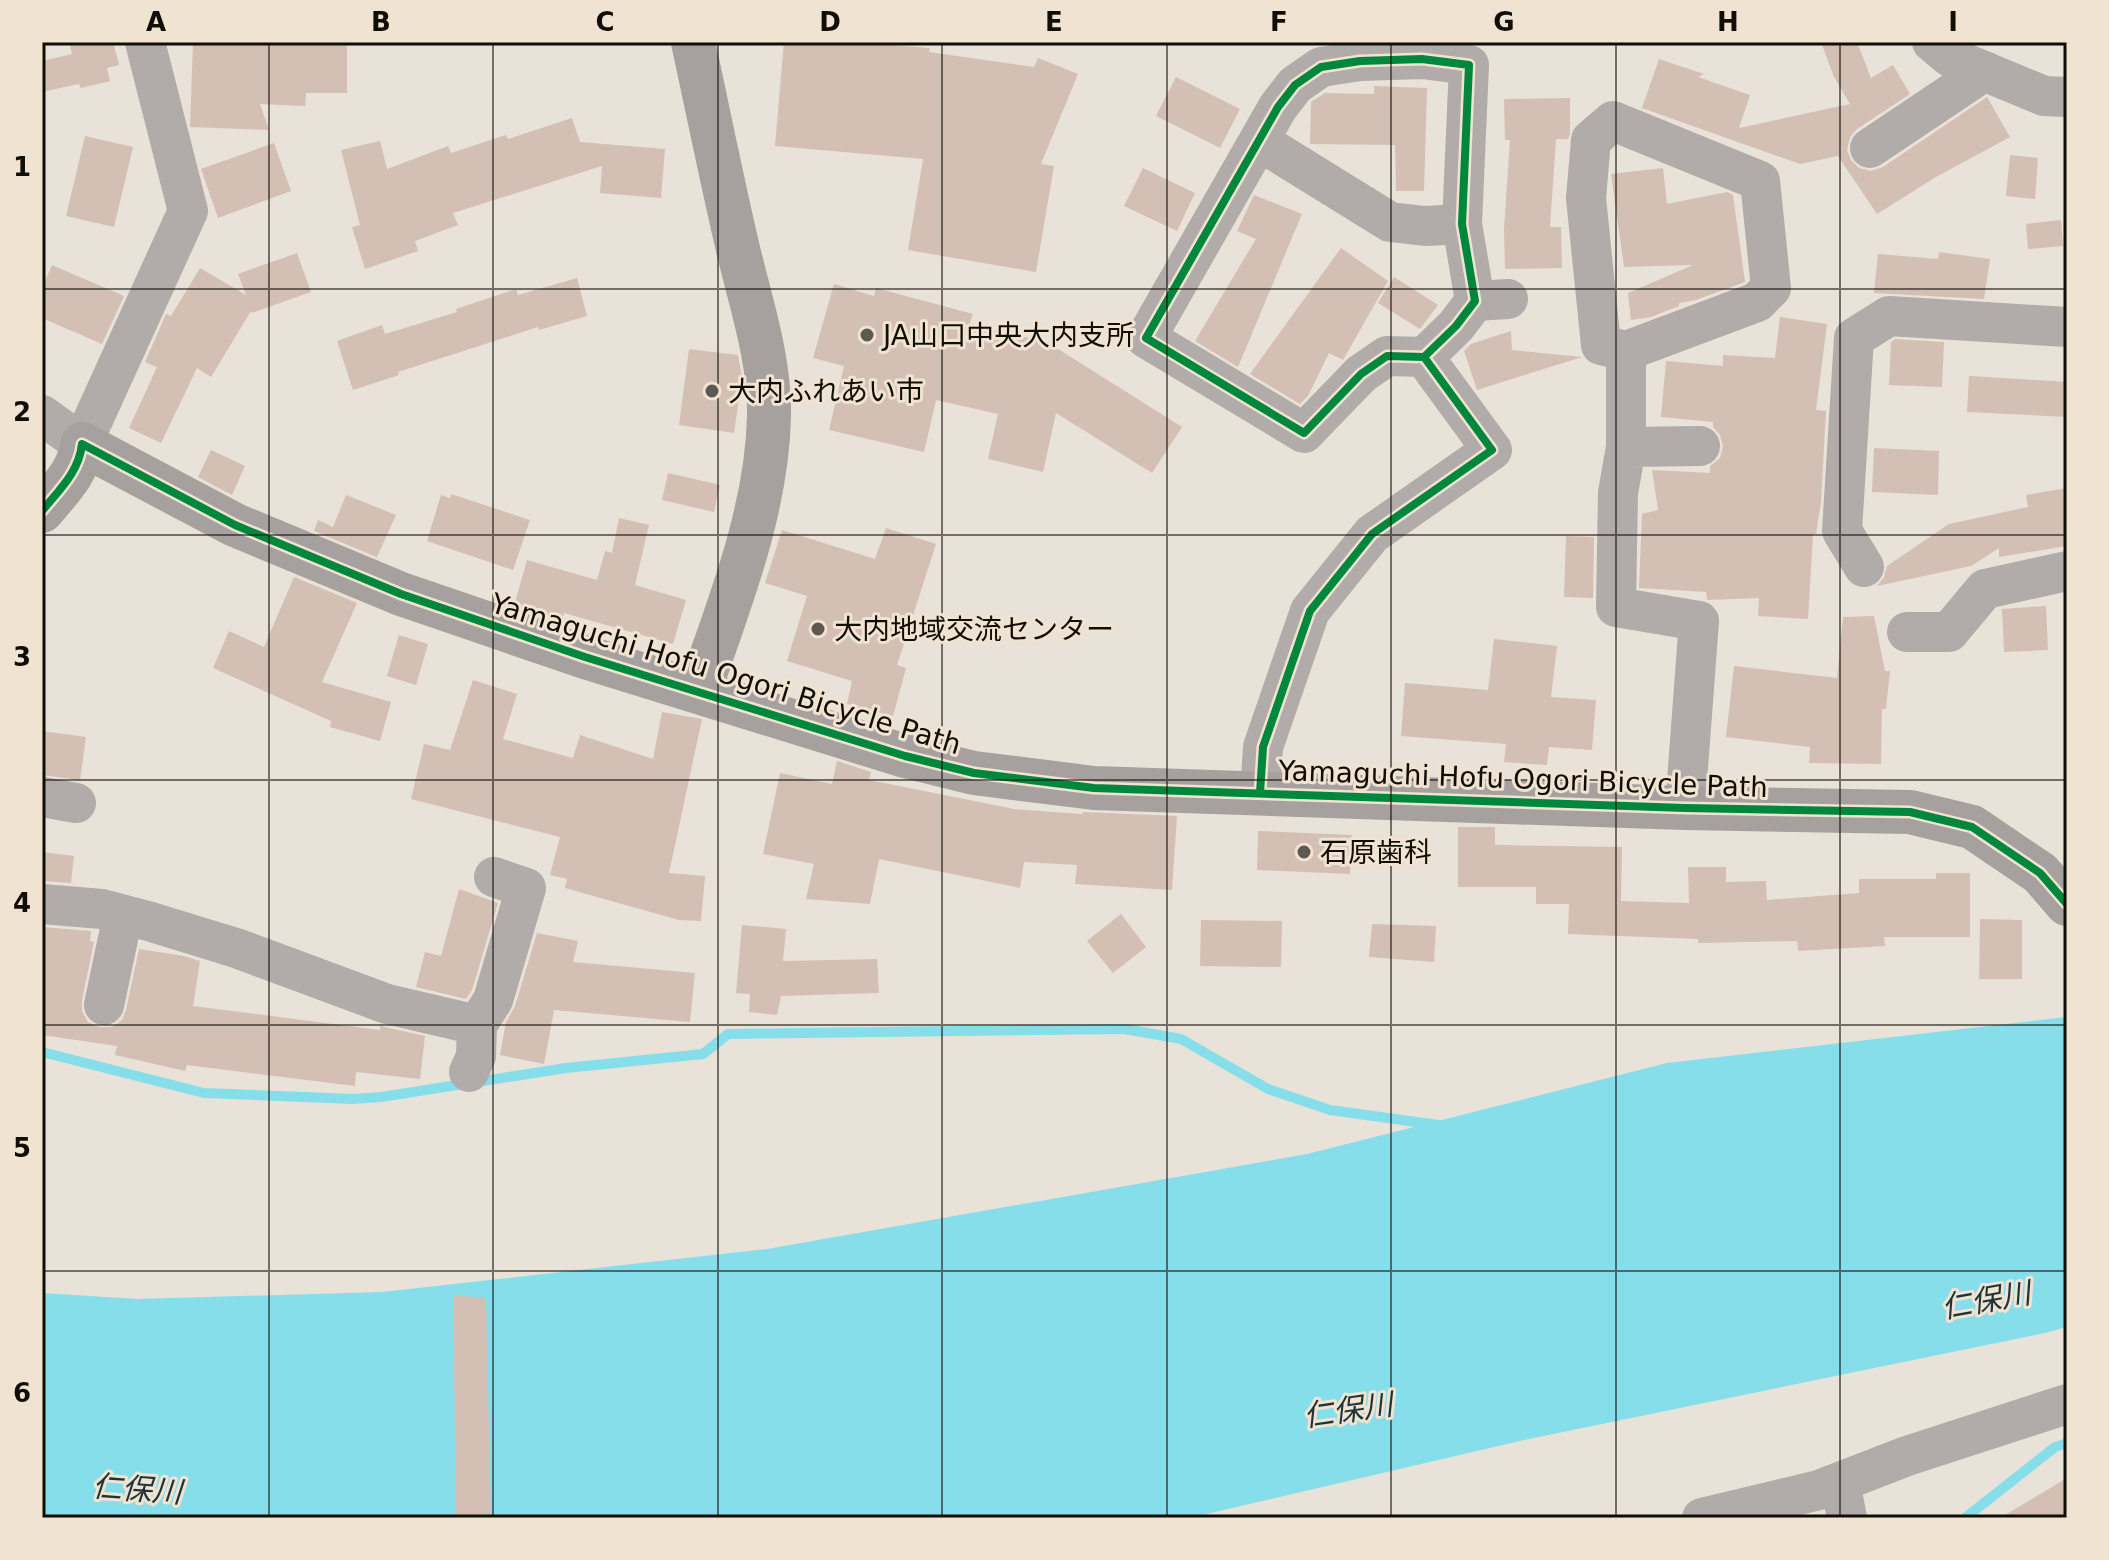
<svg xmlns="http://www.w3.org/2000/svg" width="2109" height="1560" font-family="'DejaVu Sans','Noto Sans JP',sans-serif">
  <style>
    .water { fill: #86deea }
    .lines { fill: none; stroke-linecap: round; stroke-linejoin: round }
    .stream { stroke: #86deea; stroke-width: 10 }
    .building { fill: #d3bfb4 }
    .street { stroke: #b1acaa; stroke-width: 40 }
    .secondary { stroke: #a6a19f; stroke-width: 44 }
    .cycleway-casing { stroke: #f0e3d1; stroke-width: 13 }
    .cycleway { stroke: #00873e; stroke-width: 8 }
    .grid { fill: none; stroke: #110d07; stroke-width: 2; stroke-opacity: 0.55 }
    .poi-dot { fill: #5d5850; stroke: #f0e3d1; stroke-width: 3 }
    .labels { text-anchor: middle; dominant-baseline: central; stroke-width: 6; stroke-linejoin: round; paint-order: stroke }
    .poi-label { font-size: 28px; fill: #110d07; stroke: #f0e3d1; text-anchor: start }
    .street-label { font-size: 28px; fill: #110d07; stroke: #f0e3d1 }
    .water-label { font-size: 30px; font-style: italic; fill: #1d3337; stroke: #f0e3d1 }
    .neatline { fill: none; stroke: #110d07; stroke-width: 3 }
    .grid-label { font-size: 26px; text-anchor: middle; font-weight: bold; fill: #110d07 }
  </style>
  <rect width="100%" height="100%" fill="#e9e2d8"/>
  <path class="water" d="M2067,1017V1327L2045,1333L1524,1440L1189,1518H42V1293L137,1299L382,1292L767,1249L1307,1154L1667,1063Z"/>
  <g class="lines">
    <path class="stream" d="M42,1052L204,1093L353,1099L381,1097L566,1068L703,1054L728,1034L1125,1029L1181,1039L1268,1089L1330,1110L1438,1125
      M1965,1518L2055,1447L2067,1443"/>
  </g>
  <path class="building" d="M69,42H113L119,65L107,68L110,81L81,88L79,84L42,92V61L72,54Z
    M193,42H347V93H306L305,106L260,104L269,130L190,127Z
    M784,42H853L930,48L929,52L1034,67L1038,58L1078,74L1041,164L1054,166L1036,272L908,250L923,159L775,146Z
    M1821,42H1857L1871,78L1893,65L1910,94L1857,129L1850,137L1847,150L1851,160L1859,168L1871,171L1883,167L1987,97L2010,137L1936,177L1877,214L1838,156L1800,164L1642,108L1659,59L1704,74L1698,77L1750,95L1739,128L1850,104L1834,77Z
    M1176,77L1240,109L1220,148L1156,116Z
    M1374,86L1427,88L1424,191H1396L1395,145L1310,144L1311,102L1325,93L1374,94Z
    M1570,98V134L1568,139H1556L1550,227H1561L1562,268L1505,269L1504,229L1510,140H1505L1504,99Z
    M572,118L580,142L665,149L661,198L600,193L602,166L453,213L458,225L415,241L418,251L365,269L352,227L360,225L341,150L380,141L387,169L448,146L451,153L506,135L508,139Z
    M85,136L133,147L114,227L66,216Z
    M274,143L291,191L218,218L201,169Z
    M2010,155L2038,158L2035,199L2006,196Z
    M1143,168L1195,193L1177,231L1124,206Z
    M1663,168L1667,204L1727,192L1733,195L1745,282L1696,300L1679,303V306L1651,317L1631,320L1628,293L1693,265L1624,267L1611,174Z
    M1254,195L1302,214L1238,367L1195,341L1256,239L1237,231Z
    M2061,220L2063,246L2028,249L2026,224Z
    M1341,248L1388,281L1343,360L1329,353L1308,396L1300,404L1250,374Z
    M1939,252L1990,259L1984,299L1874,293L1878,254L1938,259Z
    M297,253L311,292L252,313L251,311L211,377L197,368L161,443L129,428L157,367L145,362L166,314L171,316L200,268L246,295L238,274Z
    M52,265L124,296L102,344L42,318V288Z
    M1394,277L1438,305L1420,329L1378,303Z
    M577,278L587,316L539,330L538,327L398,372L399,375L353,390L337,341L382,325L385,334L457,312L456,309L516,289L518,295Z
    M834,284L874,296L876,288L973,314L969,325L1047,342L1182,427L1152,473L1056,413L1043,472L988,459L998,414L936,400L924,452L829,430L844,366L813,358Z
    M1780,317L1827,324L1816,410L1826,411L1821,502L1816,534H1813L1808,619L1758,616L1759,598L1707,600L1706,592L1639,588L1642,514L1658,510L1652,470L1710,473V466L1720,458L1723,446L1720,435L1713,427V422L1661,417L1666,361L1723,366V355L1775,358Z
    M1511,331L1512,350L1582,357L1477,390L1464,351L1471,344Z
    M1895,339L1944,342L1942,387L1889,385L1891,342Z
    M689,349L738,355L742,377L734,433L679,425Z
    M1969,376L2067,382V417L1967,412Z
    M1874,448L1939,451L1938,495L1872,492Z
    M211,450L245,466L232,495L198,477Z
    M668,473L720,485L714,512L662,500Z
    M2067,488V546L1999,557V548L1971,566L1877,586L1884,577L1887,566L1949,524L2028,507L2026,495Z
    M451,494L530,520L513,570L427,541L441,495L450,498Z
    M346,495L396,515L377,557L314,531L318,520L333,527Z
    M619,518L649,525L635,585L686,600L673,644L564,613L562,620L514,606L527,560L597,580L605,551L612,553Z
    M886,528L936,544L897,665L906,668L893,716L847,704L852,681L787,661L807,596L765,583L782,530L875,559Z
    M1566,536L1594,537L1593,598L1564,597Z
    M294,577L357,603L322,682L391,702L380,741L330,727L331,721L213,668L229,631L264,647Z
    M2046,606L2048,650L2004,652L2002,609Z
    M1874,616L1885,671H1890L1886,709H1882L1881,764L1809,763L1810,747L1726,737L1734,666L1837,678L1843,617Z
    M399,635L428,644L416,685L387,676Z
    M1494,639L1557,646L1551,697L1596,700L1592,750L1549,747L1547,765L1504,762L1506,744L1401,736L1405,683L1488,690Z
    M473,680L517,694L503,739L573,758L580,735L653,759L662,712L702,719L669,873L705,876L701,921L679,920L565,888L567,879L550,875L560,837L411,799L424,744L450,750Z
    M42,731L86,737L80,780L42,775Z
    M837,761L871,772L869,780L1014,809L1082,814L1083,812L1177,816L1172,890L1075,884L1077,865L1024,862L1020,888L879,859L870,904L806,899L814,864L763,854L780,773L832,784Z
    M1458,827H1495V845L1622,847L1621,901L1689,903L1688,867H1726V882L1766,881L1767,900L1859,893V879H1936V873H1970V937H1884L1885,946L1798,951L1797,941L1698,943V939L1568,934L1569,904H1536V887H1458Z
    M1258,831L1352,835L1350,874L1257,870Z
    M42,852L74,856L71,883L42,881Z
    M459,889L498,903L472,990L466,999L416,987L425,952L441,956Z
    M1121,914L1146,947L1113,973L1087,941Z
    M1980,919L2022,920V979H1979Z
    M1201,920L1282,921L1281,967L1200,966Z
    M1372,924L1436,926L1434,962L1369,957Z
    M742,925L786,929L783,961L877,959L879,993L781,996L777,1015L749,1012L750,994L736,993Z
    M42,927L91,931L90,941L94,942L82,1000V1011L88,1022L99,1027H112L122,1020L126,1010L139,949L184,956L200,961L193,1006L380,1030V1026L425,1036L420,1079L356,1072L355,1086L187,1065L185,1071L115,1055L117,1046L42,1035Z
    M537,933L578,941L573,962L695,973L690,1022L554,1010L544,1064L500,1055L506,1022L515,1006Z
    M453,1295L486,1298L491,1518H456Z
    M2067,1478V1518H2000Z"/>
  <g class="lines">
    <path class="street" d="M1932,42L1950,57L2044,96L2067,97
      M1259,141L1390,222L1425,226L1462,224
      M1870,148L1985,71
      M1475,301L1508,299
      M1626,351L1601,345L1586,198L1591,140L1613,121L1760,181L1771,288L1757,302L1626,351V447L1618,493L1616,607L1699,621L1685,808
      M42,415L82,444L188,211L145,42
      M1626,447L1700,446
      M1864,567L1842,531L1854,338L1889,316L2067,327
      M1907,632H1949L1985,589L2067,571
      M1260,793L1263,747L1310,611L1372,534L1492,450L1424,357L1456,326L1475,301L1462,224L1469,65L1422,59L1360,61L1321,67L1295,85L1278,107L1146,338L1304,433L1361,374L1387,356L1424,357
      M42,797L76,803
      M42,904L102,909L148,921L236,948L387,1004L477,1025L493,1000L526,888L494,877
      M104,1005L123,915
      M469,1072L476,1056L477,1025
      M1840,1482L1847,1518
      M1702,1518L1819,1490L1907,1456L2067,1404"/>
    <path class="secondary" d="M693,42C708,111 722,181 738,249C751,304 770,359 769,416C767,510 730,602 699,691
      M42,511C59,490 79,472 82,444L235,525L401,594L585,657L905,756L974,773L1094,788L1685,808L1910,812L1972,827L2040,873L2067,904"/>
    <defs>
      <path id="cycleway" d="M42,511C59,490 79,472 82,444L235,525L401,594L585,657L905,756L974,773L1094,788L1685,808L1910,812L1972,827L2040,873L2067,904
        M1260,793L1263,747L1310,611L1372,534L1492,450L1424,357L1456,326L1475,301L1462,224L1469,65L1422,59L1360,61L1321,67L1295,85L1278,107L1146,338L1304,433L1361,374L1387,356L1424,357"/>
    </defs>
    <use href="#cycleway" class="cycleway-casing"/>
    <use href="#cycleway" class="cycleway"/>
  </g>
  <path class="grid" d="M269,42V1518M493,42V1518M718,42V1518M942,42V1518M1167,42V1518M1391,42V1518M1616,42V1518M1840,42V1518M42,289H2067M42,535H2067M42,780H2067M42,1025H2067M42,1271H2067"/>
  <g class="poi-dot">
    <circle cx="867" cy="335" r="8"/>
    <circle cx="712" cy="391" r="8"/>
    <circle cx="818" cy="629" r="8"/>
    <circle cx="1304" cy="852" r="8"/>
  </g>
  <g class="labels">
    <g class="poi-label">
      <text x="883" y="335">JA山口中央大内支所</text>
      <text x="728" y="391">大内ふれあい市</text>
      <text x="834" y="629">大内地域交流センター</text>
      <text x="1320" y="852">石原歯科</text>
    </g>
    <g class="street-label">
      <text transform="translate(726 674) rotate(17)">Yamaguchi Hofu Ogori Bicycle Path</text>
      <text transform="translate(1523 779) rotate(2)">Yamaguchi Hofu Ogori Bicycle Path</text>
    </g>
    <g class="water-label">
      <text transform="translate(1986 1300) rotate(-10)">仁保川</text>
      <text transform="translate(1348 1410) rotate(-8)">仁保川</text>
      <text transform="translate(137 1489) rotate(4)">仁保川</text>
    </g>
  </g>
  <rect width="2109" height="1560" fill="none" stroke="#f0e3d1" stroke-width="88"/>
  <rect x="44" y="44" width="2021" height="1472" class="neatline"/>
  <g class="grid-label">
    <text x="156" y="31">A</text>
    <text x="381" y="31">B</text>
    <text x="605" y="31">C</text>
    <text x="830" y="31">D</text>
    <text x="1054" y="31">E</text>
    <text x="1279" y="31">F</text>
    <text x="1504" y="31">G</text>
    <text x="1728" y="31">H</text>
    <text x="1953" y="31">I</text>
    <text x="22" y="176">1</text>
    <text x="22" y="421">2</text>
    <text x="22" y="666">3</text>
    <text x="22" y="912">4</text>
    <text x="22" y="1157">5</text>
    <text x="22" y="1402">6</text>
  </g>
</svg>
